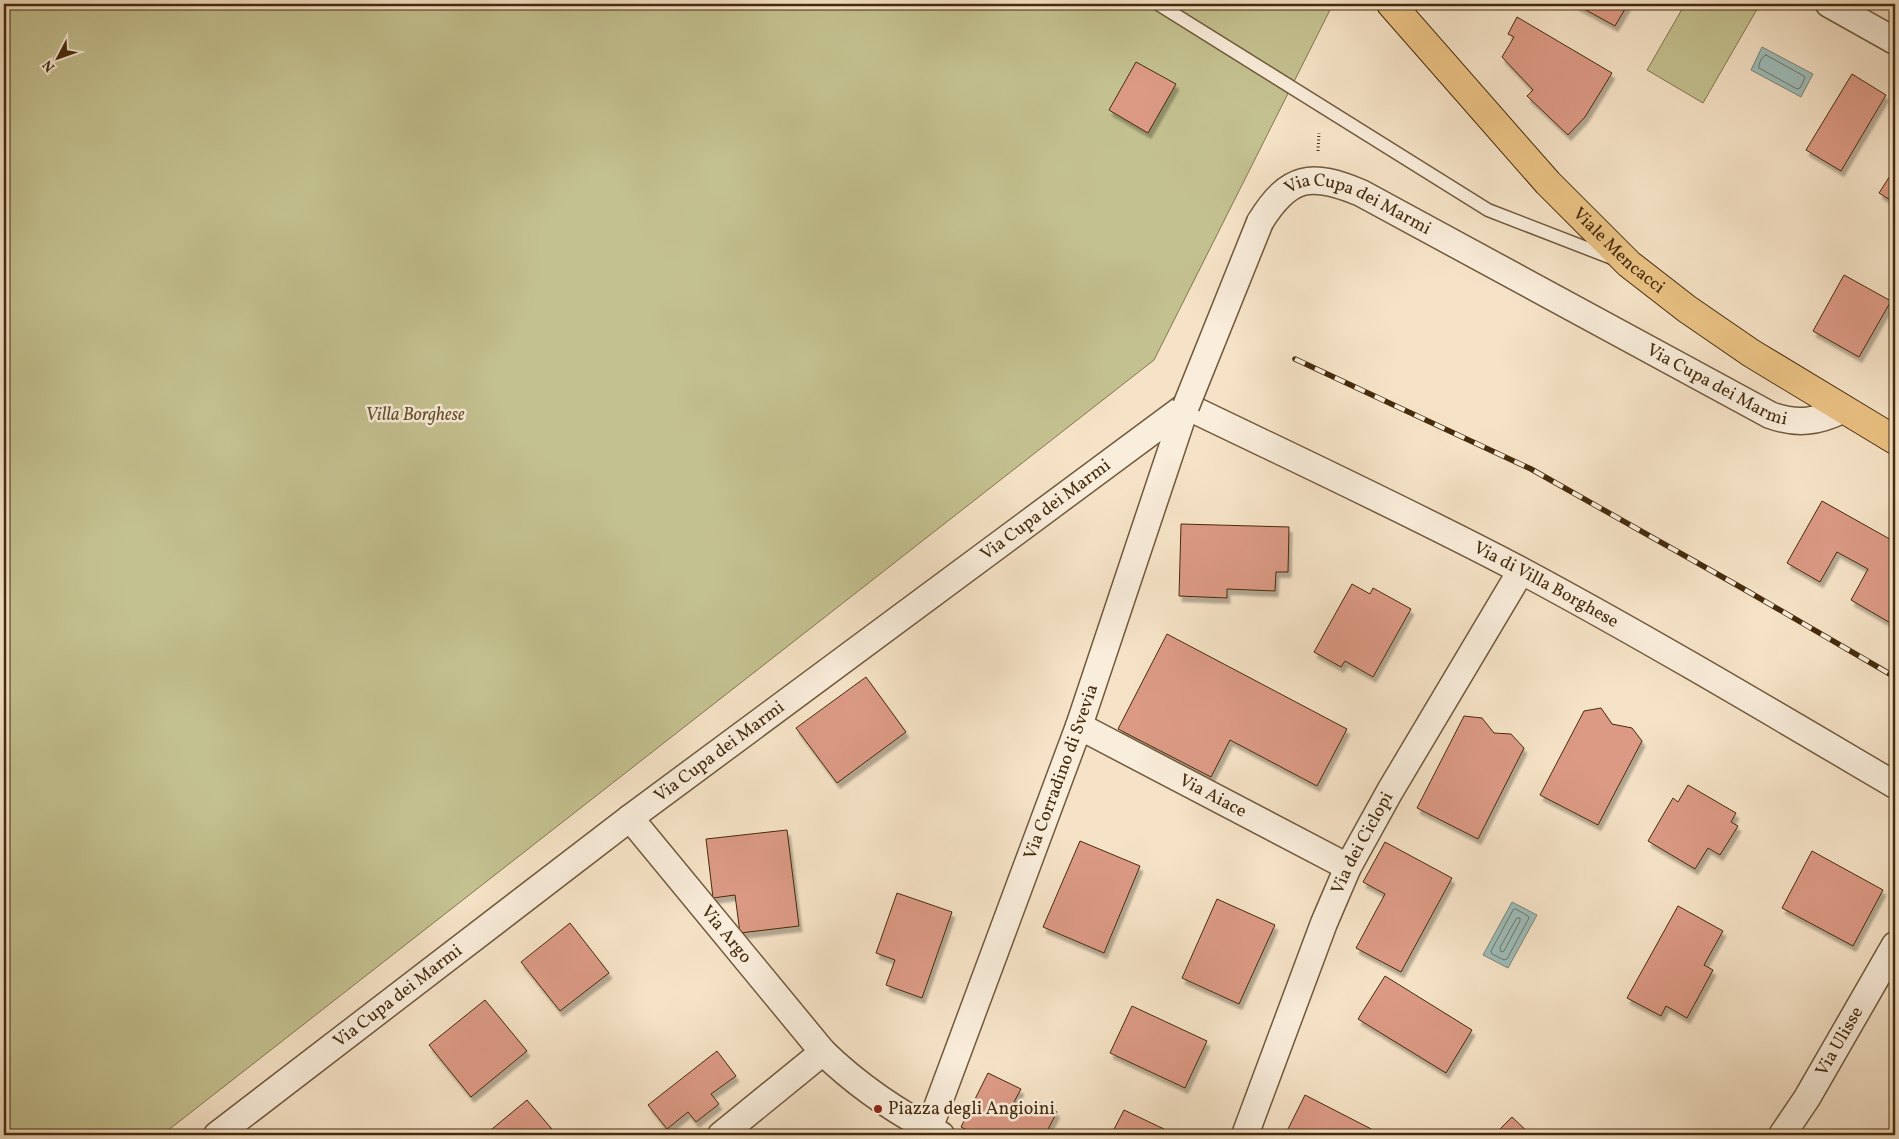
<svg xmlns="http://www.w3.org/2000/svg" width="1899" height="1139" font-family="Vollkorn,serif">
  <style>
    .green { fill: #c4c190; stroke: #84764e }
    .water { fill: #9dbdba; stroke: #7a8374 }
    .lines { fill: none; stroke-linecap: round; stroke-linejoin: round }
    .shore { stroke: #717463; stroke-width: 1 }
    .building { fill: #dc9a85; stroke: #452b0c; filter: url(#shadow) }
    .lane-casing { stroke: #71593b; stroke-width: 15 }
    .street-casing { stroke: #71593b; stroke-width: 29 }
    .primary-casing { stroke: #452b0c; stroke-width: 30 }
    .path { stroke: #452b0c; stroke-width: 3; stroke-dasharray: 1 2.5; stroke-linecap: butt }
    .lane { stroke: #f9eddb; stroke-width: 12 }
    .street { stroke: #f9eddb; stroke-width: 26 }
    .primary { stroke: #ebc284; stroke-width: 28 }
    .rail-casing { stroke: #452b0c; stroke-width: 5.5 }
    .rail { stroke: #f9eddb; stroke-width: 4; stroke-dasharray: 11; stroke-linecap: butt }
    .street-bridge-casing { stroke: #71593b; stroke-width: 29; stroke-linecap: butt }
    .street-bridge { stroke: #f9eddb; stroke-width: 26 }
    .poi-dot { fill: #8f2418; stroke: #f9eddb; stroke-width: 2 }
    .labels { text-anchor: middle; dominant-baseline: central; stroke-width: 5; stroke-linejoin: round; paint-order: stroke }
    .street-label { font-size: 18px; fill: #452b0c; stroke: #f9eddb }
    .park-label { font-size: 18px; font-style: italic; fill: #65502d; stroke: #f9eddb }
    .poi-label { font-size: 18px; fill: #452b0c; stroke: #f9eddb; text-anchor: start }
  </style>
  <defs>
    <filter id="shadow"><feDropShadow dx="3" dy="5.5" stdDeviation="1" flood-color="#0004"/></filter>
  </defs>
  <rect width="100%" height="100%" fill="#f6e3c7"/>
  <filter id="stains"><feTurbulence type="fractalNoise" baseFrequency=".004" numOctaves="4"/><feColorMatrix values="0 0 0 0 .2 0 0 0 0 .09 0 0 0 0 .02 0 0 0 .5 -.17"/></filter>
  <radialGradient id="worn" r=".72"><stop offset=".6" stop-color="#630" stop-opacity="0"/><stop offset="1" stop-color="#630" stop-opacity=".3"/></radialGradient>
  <path class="green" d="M4,4H1333L1154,360L162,1135H4Z
    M1685,4H1760L1703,103L1647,70Z"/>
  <path class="water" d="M1762,47L1813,74L1801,97L1751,70Z
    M1512,902L1537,915L1508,968L1483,955Z"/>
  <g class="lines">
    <path class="shore" d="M1766,55L1804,76L1805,78L1800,88L1797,89L1759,68C1758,65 1762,56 1766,55Z
      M1516,909L1528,916L1529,918L1507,959L1504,960L1492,954L1491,951L1513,910Z
      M1517,918H1520V921L1504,951L1501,952L1500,948Z"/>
  </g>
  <path class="building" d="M1575,4H1628L1615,26Z
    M1517,17L1612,73L1585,117L1568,135L1527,96L1533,90L1502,57L1514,37L1508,34Z
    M1136,62L1176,84L1148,133L1109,110Z
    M1852,74L1886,95L1841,171L1806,150Z
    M1895,168V203L1879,193Z
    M1844,275L1891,301L1859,357L1813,331Z
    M1822,501L1895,542V622L1894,625L1851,600L1868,569L1837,552L1820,582L1787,563Z
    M1181,524L1289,527L1288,572H1276L1275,591L1227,589V598L1179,596Z
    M1352,584L1370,594L1373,588L1411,609L1373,677L1345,661L1341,667L1314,652Z
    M1167,634L1347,729L1317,786L1230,740L1211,777L1118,729Z
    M866,677L906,732L837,783L796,728Z
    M1601,708L1612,724L1632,728L1642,741L1598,825L1540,795L1584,711Z
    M1464,716L1482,718L1494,733L1511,734L1524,748L1478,839L1417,808Z
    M1688,785L1736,813L1731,822L1738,826L1720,855L1708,848L1695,869L1648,841L1673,798L1678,802Z
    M787,830L799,926L740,933L735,895L713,898L706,839Z
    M1080,841L1140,866L1104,953L1043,927Z
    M1385,842L1452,878L1401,972L1356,948L1385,894L1363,882Z
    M1812,851L1883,890L1853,946L1782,908Z
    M897,893L952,912L922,998L886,985L895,960L876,953Z
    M1217,899L1275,925L1239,1004L1182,978Z
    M1678,906L1723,931L1704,965L1713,970L1687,1018L1666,1006L1661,1016L1627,998Z
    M570,923L609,973L560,1011L521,962Z
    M1385,976L1472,1030L1446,1073L1358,1019Z
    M485,1000L527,1051L471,1097L429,1045Z
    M1132,1006L1207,1041L1185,1088L1110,1053Z
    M717,1051L736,1076L711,1094L719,1104L696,1122L688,1112L667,1129L648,1105Z
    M988,1073L1021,1089L1014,1102L1033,1111L1038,1102L1057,1112L1045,1135H977L961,1127Z
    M1305,1095L1381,1134V1135H1285Z
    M527,1100L557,1135H487L486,1134Z
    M1124,1110L1164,1129L1161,1135H1111Z
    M1512,1117L1531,1135H1494Z"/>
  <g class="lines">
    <defs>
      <path id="lane" d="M1158,4L1488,210L1612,258"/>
      <g id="street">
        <path d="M1829,4L1895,41"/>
        <path id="s1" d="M1260,222C1289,175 1311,172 1361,193L1770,415C1797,425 1818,422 1844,409"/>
        <path id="s2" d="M1186,406C1298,460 1410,512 1520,570C1647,638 1771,712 1895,785"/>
        <path id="s3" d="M1079,726L1348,867"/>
        <path id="s4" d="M630,818L823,1052C859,1087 896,1112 941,1135"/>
        <path id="s5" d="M217,1135L630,818L1186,406"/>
        <path d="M721,1135L823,1052"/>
        <path id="s6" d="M925,1135L929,1129L1079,726L1186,406"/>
        <path id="s7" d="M1245,1135L1324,923L1348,867L1390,791L1521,571"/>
        <path id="s8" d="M1782,1135L1807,1098L1895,945"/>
      </g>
      <g id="primary">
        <path id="s9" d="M1391,4L1548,183L1629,264L1687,309L1751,353L1895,440"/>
      </g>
    </defs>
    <use href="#lane" class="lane-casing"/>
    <use href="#street" class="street-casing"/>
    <use href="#primary" class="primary-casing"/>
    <path class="path" d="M1318,151L1319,133"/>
    <use href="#lane" class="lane"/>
    <use href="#street" class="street"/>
    <use href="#primary" class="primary"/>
    <defs>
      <path id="rail" d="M1295,359L1531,469L1742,588L1895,677"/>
    </defs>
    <use href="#rail" class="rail-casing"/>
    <use href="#rail" class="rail"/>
    <defs>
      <path id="street-bridge" d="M1186,406L1260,222"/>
    </defs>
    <use href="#street-bridge" class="street-bridge-casing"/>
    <use href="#street-bridge" class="street-bridge"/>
  </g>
  <circle class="poi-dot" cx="878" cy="1109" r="5"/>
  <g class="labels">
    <g class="street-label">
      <text stroke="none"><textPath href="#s1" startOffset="120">Via Cupa dei Marmi</textPath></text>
      <text stroke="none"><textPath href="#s9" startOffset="336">Viale Mencacci</textPath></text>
      <text stroke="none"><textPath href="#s1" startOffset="525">Via Cupa dei Marmi</textPath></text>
      <text stroke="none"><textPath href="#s5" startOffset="1038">Via Cupa dei Marmi</textPath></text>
      <text stroke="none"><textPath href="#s2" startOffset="402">Via di Villa Borghese</textPath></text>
      <text stroke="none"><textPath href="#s5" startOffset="632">Via Cupa dei Marmi</textPath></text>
      <text stroke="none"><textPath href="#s6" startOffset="388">Via Corradino di Svevia</textPath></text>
      <text stroke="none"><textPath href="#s3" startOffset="151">Via Aiace</textPath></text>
      <text stroke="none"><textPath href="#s7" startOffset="315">Via dei Ciclopi</textPath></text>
      <text stroke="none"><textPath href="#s4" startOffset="151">Via Argo</textPath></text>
      <text stroke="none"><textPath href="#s5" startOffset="228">Via Cupa dei Marmi</textPath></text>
      <text stroke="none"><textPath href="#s8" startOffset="110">Via Ulisse</textPath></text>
    </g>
    <g class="park-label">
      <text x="415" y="415">Villa Borghese</text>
    </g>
    <g class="poi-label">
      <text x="888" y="1109">Piazza degli Angioini</text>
    </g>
  </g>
  <rect width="1899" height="1139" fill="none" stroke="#f6e3c7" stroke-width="20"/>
  <rect x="5" y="5" width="1889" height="1129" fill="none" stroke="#452b0c" stroke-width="2.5"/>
  <rect x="10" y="10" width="1879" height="1119" fill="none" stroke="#452b0c"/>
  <g transform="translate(58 58) rotate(229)" stroke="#f9eddb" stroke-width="4" paint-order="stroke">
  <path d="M0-4L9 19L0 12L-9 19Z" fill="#452b0c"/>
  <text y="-8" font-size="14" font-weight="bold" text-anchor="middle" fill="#452b0c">N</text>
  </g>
  <rect width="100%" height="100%" filter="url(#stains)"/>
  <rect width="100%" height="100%" fill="url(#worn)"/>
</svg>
